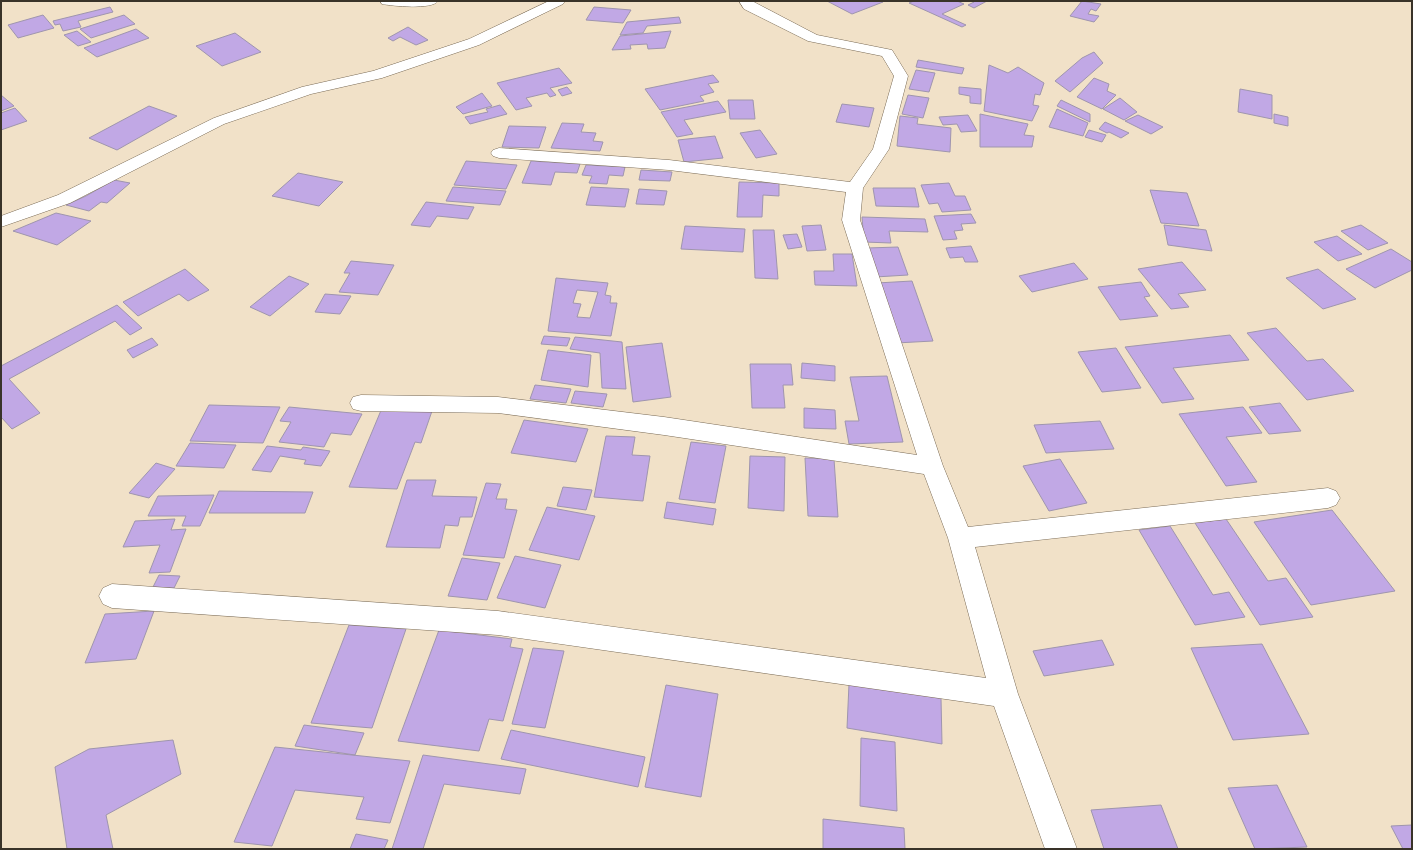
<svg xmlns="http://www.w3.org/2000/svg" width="1413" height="850" font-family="Helvetica,sans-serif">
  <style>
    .building { fill: #c1a8e5; stroke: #9f95ae; fill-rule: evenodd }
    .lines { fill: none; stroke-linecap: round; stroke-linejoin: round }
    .minor-casing { stroke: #7a6b56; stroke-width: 1 }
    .minor { fill: #fff; fill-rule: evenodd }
  </style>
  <rect width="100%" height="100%" fill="#f1e1c8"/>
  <path class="building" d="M827,1H881L883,2L852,14Z
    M914,1H957L964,4L942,14L966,25L962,27L909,3Z
    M971,1H987L974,8L968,5L974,2Z
    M1082,1L1101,4L1096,11L1091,9L1088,14L1099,16L1094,22L1070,16Z
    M110,7L113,12L78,21L81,27L63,31L60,24L55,25L53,21Z
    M594,7L631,10L623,23L586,20Z
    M43,15L54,28L18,38L8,25Z
    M124,15L135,24L91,38L80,29Z
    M679,17L681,23L647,26L643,33L620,35L627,22Z
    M408,27L428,40L416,45L400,37L393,41L388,38Z
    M136,29L149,38L97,57L84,48Z
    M77,31L91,42L78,46L64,35Z
    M671,31L665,48L648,49L647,44L630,45L631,49L612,50L620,36Z
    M235,33L261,52L222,66L196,46Z
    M1094,52L1103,63L1070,92L1055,81L1082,58Z
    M918,60L964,68L962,74L916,67Z
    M989,65L1008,73L1018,67L1044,83L1040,95L1035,94L1033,105L1039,106L1032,121L984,111Z
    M559,68L572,83L550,88L556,95L550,97L547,93L526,98L532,106L516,110L497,83Z
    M916,70L935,73L929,92L909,89Z
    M713,75L719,82L708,84L714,92L700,96L704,101L660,110L645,89Z
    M1094,78L1109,84L1107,91L1116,95L1102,109L1077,97Z
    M567,87L572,93L562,96L558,90Z
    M959,87L981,89V104L970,103V96L959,94Z
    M1240,89L1272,95V119L1238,112Z
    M482,93L492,106L463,114L456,107Z
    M1,95L14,106L1,111Z
    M908,95L929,98L923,118L902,114Z
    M1120,98L1137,112L1124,120L1103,109Z
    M728,100H753L755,119H730Z
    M1061,100L1090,114V122L1057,106Z
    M718,101L726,112L684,120L693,134L677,137L661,112Z
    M842,104L874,108L869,127L836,122Z
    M500,105L507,114L470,124L465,117L488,112L486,109Z
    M149,106L177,116L117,150L89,138Z
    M15,108L27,121L1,130V113Z
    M1057,109L1088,123L1083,136L1049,127Z
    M980,114L1028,124L1024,135L1034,136L1032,147H980Z
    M1274,114L1288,117V126L1274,123Z
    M968,115L977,131L961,132L957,124L943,125L939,117Z
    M1138,115L1163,127L1151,134L1125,121Z
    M900,116L918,118L917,124L951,128L950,152L897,146Z
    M1105,122L1129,133L1121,138L1109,132L1107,133L1099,129Z
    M562,123L584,124L581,132L596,133L593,141L603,142L600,151L551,148Z
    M509,126L546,127L539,148L502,147Z
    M760,130L777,154L756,158L740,133Z
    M1089,130L1106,135L1102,142L1085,137Z
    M715,136L723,158L684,162L678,140Z
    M466,161L517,165L506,189L454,185Z
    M531,161L580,164L577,173L555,172L551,185L522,183Z
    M586,165L625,167L623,176L609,175L607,184L589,183L592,176L582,175Z
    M641,170L672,172L670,181L639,180Z
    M298,173L343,182L319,206L272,196Z
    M114,180L130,183L107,203L101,202L89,211L66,205L86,196Z
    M739,182L779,183V196L763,195L762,217H737Z
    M949,183L955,196H965L971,210L942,212L938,203L929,204L921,185Z
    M453,187L506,191L500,205L446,201Z
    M591,187L629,189L625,207L586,205Z
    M873,188H915L919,207L876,206Z
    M639,189L667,191L664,205L636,204Z
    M1150,190L1187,193L1199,226L1161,223Z
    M426,202L474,207L468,219L437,216L430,227L411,225Z
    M56,213L91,221L57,245L13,231Z
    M971,214L976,223L961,224L963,230L954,231L957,239L943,240L934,216Z
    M862,217L925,219L928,232L889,231L891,243L864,242Z
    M821,225L826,250L807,251L802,226Z
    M1164,225L1206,230L1212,251L1168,245Z
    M1361,225L1388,243L1368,250L1341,231Z
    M685,226L745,229L743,252L681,249Z
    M753,230H774L778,279L755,278Z
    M797,234L802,247L788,249L783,235Z
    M1337,236L1362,254L1338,261L1314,242Z
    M971,246L978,262H965L963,257L950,258L946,248Z
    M898,247L908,275L875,277L867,248Z
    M1391,249L1412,262V270L1375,288L1346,269Z
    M833,254H852L857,286L815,285L814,271H834Z
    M351,261L394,265L378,295L339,292L350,273H344Z
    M1182,262L1206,290L1178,294L1189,307L1171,309L1138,269Z
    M1074,263L1088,279L1032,292L1019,276Z
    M185,269L209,290L188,301L179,294L138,316L123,302Z
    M1318,269L1356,299L1323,309L1286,278Z
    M289,276L309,284L270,316L250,307Z
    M556,278L608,283L605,295L611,296L610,303H617L611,336L548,331ZM577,290L598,292L590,318L577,317L581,304L573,303Z
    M912,281L933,341L896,343L877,283Z
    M1141,282L1150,296L1144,297L1158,316L1120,320L1098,287Z
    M325,294L351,296L340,314L315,312Z
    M117,305L142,328L130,335L115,321L9,379L40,413L12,429L1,417V366Z
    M1276,328L1307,361L1323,359L1354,391L1307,400L1247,333Z
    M1230,335L1249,360L1173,368L1194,399L1162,403L1125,347Z
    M544,336L570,338L567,346L541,344Z
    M575,337L622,342L626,389L602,388L600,353L570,349Z
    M152,338L158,345L133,358L127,350Z
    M662,343L671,397L633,402L626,347Z
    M1116,348L1141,388L1102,392L1078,352Z
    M548,350L591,355L588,387L541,380Z
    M802,363L835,366V381L801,378Z
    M750,364H791L793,385H783L785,408H752Z
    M887,376L903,442L849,444L845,421H859L850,377Z
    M535,385L571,389L566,403L530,399Z
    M575,391L607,394L603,407L571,403Z
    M1280,403L1301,431L1269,434L1249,407Z
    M209,405L280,407L263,443L190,441Z
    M289,407L362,414L351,435L331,433L324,447L279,442L291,422L280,421Z
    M1243,407L1262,433L1226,437L1257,482L1226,486L1179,414Z
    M382,408L432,411L421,443L415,442L397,489L349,487Z
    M804,408L835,410L836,429L804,428Z
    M524,420L588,429L576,462L511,453Z
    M1100,421L1114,449L1046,453L1034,425Z
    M606,436L635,437L632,455L650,456L643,501L594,497Z
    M691,442L726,446L715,503L679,499Z
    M190,443L236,445L224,468L176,466Z
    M267,446L301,450L303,447L330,451L321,466L304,464L306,460L280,456L271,472L252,470Z
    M750,456L785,457L784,511L748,508Z
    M805,458L834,459L838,517L808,516Z
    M1060,459L1087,503L1049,511L1023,466Z
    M156,463L175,469L149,498L129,493Z
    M407,480H436L432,496L477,497L472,517H460L458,526L445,525L440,548L386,547Z
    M486,483L501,484L496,499H507L505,509L517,510L504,558L463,555Z
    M563,487L592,490L586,510L557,506Z
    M219,491L313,492L305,513H209Z
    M214,495L200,526H182L186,516H148L158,496Z
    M667,502L716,509L713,525L664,518Z
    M547,507L595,516L579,560L529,550Z
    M1332,510L1395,591L1311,605L1254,522Z
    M175,519L171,530L186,529L170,572L149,573L160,545L123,547L135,521Z
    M1226,519L1268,581L1286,578L1313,617L1260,625L1195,523Z
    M1170,526L1213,595L1229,592L1245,617L1195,625L1139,530Z
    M515,556L561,565L545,608L497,598Z
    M462,558L500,563L487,600L448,596Z
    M159,575L180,576L174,588L153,587Z
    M154,611L136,659L85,663L105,614Z
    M349,625L406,629L372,728L311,723Z
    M439,630L512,639L510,647L523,649L503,721L489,719L479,751L398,741Z
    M1102,640L1114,665L1044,676L1033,651Z
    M1262,644L1309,734L1233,740L1191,648Z
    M533,648L564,651L545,728L512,724Z
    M849,684L941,698L942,744L847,728Z
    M666,685L718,694L701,797L645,787Z
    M304,725L364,733L355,755L295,746Z
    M511,730L645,757L638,787L501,759Z
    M861,738L895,742L897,811L860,806Z
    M173,740L181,774L106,815L113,849H67L55,767L89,749Z
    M275,747L410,761L390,823L356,819L364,797L295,790L272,846L234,842Z
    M423,755L526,769L520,794L444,784L423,849H392Z
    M1277,785L1307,847L1255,849L1228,788Z
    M1161,805L1178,849H1104L1091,810Z
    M823,819L904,828L905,849H823Z
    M1412,825V849H1403L1391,826Z
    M356,834L388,840L384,849H350Z"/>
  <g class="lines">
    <defs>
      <path id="minor" d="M380,1H438C432,10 392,6 382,4Z
        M549,1H565L563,4L479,45L382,78L311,94L224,124L70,203L1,227V216L58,195L214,118L302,87L373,71L469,39Z
        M739,1H752L817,35L892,50L908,76L889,149L863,188L860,220L943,466L968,527L1328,488L1336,491L1340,498L1336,505L1328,508L975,547L1018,694L1077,849H1045L994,706L498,635L112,608L103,604L99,596L103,588L112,584L498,611L986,678L948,538L924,474L664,435L498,413L361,411L353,409L350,403L353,397L361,395L498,397L664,417L917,455L842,220L846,192L669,170L499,158L493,156L491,153L493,150L499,148L669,160L850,182L873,149L894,76L882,56L808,41L744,9Z"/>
    </defs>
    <use href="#minor" class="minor-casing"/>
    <use href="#minor" class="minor"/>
  </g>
  <rect width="1413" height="850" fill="none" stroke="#393329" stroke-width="4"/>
</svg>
